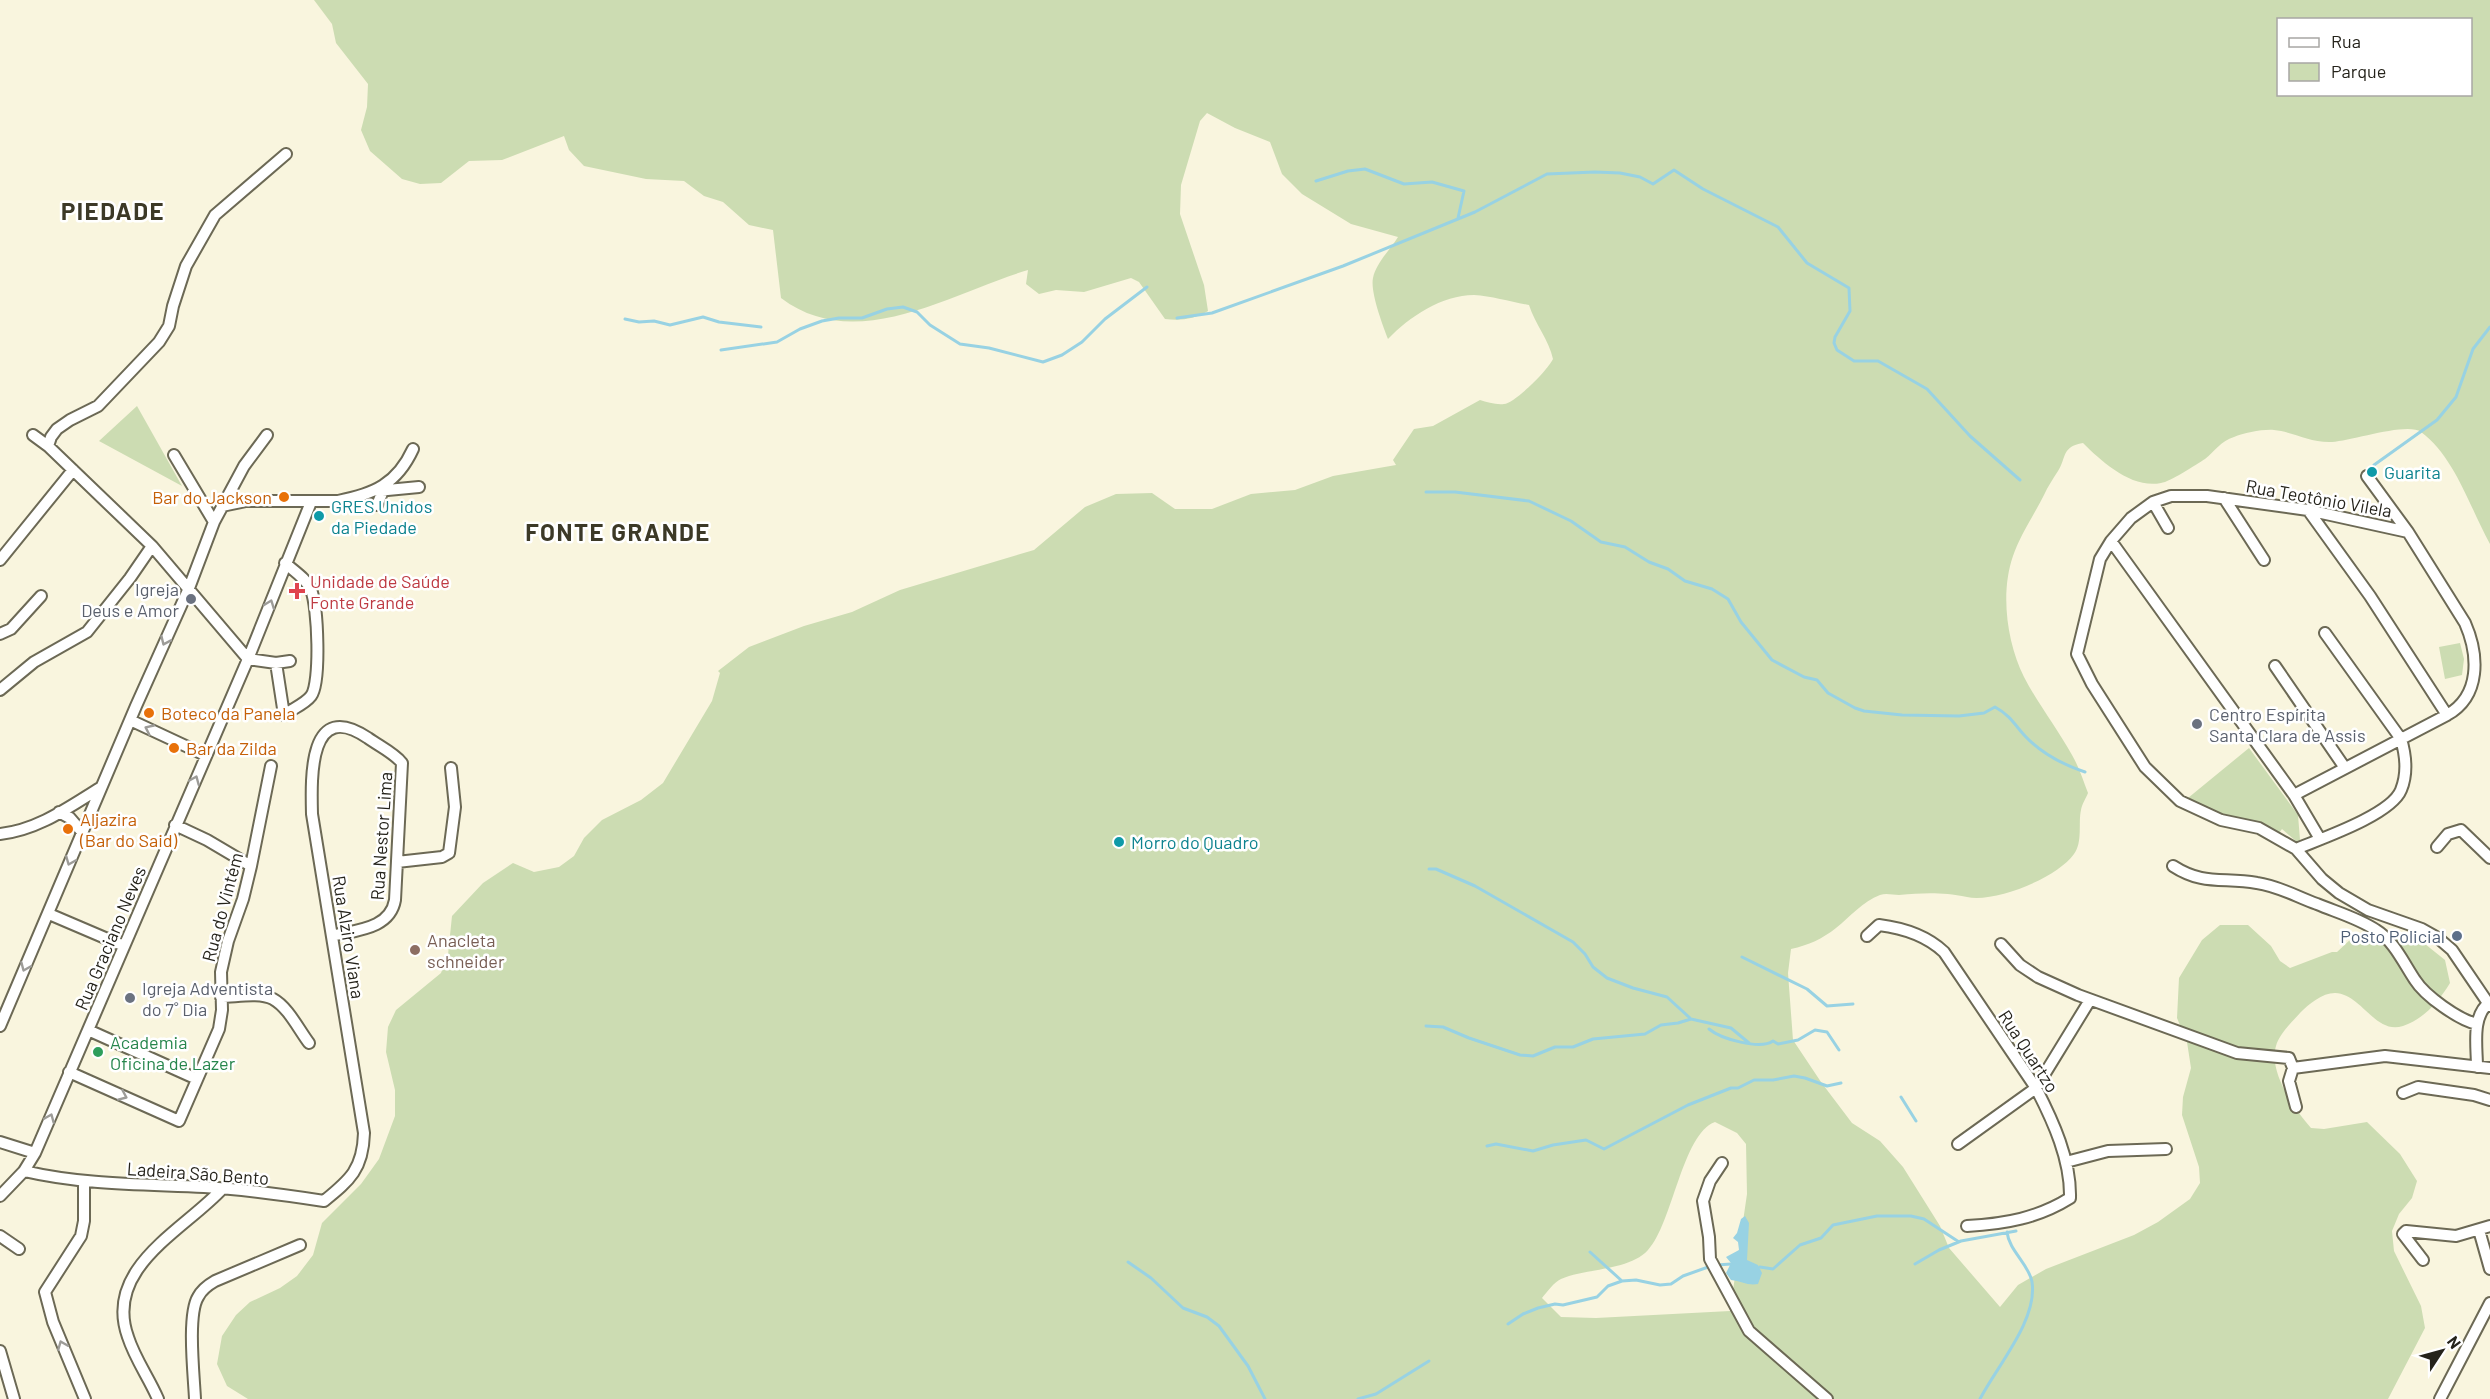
<svg xmlns="http://www.w3.org/2000/svg" width="2490" height="1399" font-family="Barlow,sans-serif">
  <style>
    .green { fill: #ccdcb2; fill-rule: evenodd }
    .water { fill: #98d2e3 }
    .lines { fill: none; stroke-linecap: round; stroke-linejoin: round }
    .stream { stroke: #98d2e3; stroke-width: 3 }
    .street-casing { stroke: #6c6955; stroke-width: 14 }
    .street { stroke: #fff; stroke-width: 10 }
    .oneway { stroke: #9d9c98 }
    .culture-dot { fill: #0f9aa8; stroke: #fff; stroke-width: 2 }
    .food-dot { fill: #e8710a; stroke: #fff; stroke-width: 2 }
    .health-dot { fill: #e0444e; stroke: #fff; stroke-width: 2 }
    .worship-dot { fill: #6b7280; stroke: #fff; stroke-width: 2 }
    .service-dot { fill: #5c6f8a; stroke: #fff; stroke-width: 2 }
    .education-dot { fill: #8d6e63; stroke: #fff; stroke-width: 2 }
    .leisure-dot { fill: #2e9e5b; stroke: #fff; stroke-width: 2 }
    .labels { text-anchor: middle; dominant-baseline: central; stroke-width: 5; stroke-linejoin: round; paint-order: stroke }
    .culture-label { font-size: 18px; fill: #0d838f; stroke: #fff; text-anchor: start }
    .food-label { font-size: 18px; fill: #c56008; stroke: #fff; text-anchor: start }
    .street-label { font-size: 18px; fill: #25231b; stroke: #fff }
    .health-label { font-size: 18px; fill: #be3a42; stroke: #fff; text-anchor: start }
    .worship-label { font-size: 18px; fill: #5b616d; stroke: #fff; text-anchor: start }
    .service-label { font-size: 18px; fill: #4e5e75; stroke: #fff; text-anchor: end }
    .education-label { font-size: 18px; fill: #785e54; stroke: #fff; text-anchor: start }
    .leisure-label { font-size: 18px; fill: #27864d; stroke: #fff; text-anchor: start }
    .district-label { font-size: 24px; font-weight: bold; letter-spacing: 1.5px; fill: #3c3927; stroke: #fff }
  </style>
  <rect width="100%" height="100%" fill="#f9f5de"/>
  <path class="green" d="M314,0H2490V544C2470,508 2455,457 2421,432C2407,422 2352,441 2332,442C2310,443 2294,432 2274,430C2263,429 2244,433 2234,437C2221,441 2215,451 2205,459C2197,464 2170,482 2161,483C2132,489 2102,462 2083,443C2061,447 2067,457 2058,471C2053,479 2048,486 2044,495C2034,515 2020,535 2013,556C2000,593 2007,643 2024,677C2038,704 2057,728 2072,755C2079,767 2083,780 2088,793C2086,798 2082,804 2081,810C2078,823 2083,842 2074,854C2057,878 1995,903 1967,897C1941,892 1924,893 1899,895C1893,895 1886,893 1880,895C1863,901 1850,917 1836,928C1822,939 1809,945 1791,949L1788,973L1793,1040L1821,1082L1852,1123L1880,1141L1903,1167L1940,1226L1949,1248L2000,1307L2018,1285L2046,1269L2134,1235L2158,1222L2190,1199L2200,1183L2199,1167L2182,1115L2183,1097L2191,1068L2187,1042L2177,1018L2179,978L2202,940L2220,925H2248L2271,946L2280,961L2290,968L2332,952H2337L2352,938L2370,930L2425,944L2445,960L2450,983C2439,1001 2424,1019 2403,1026C2375,1035 2362,994 2335,993C2322,993 2309,1004 2300,1013C2292,1022 2279,1034 2276,1046C2268,1072 2295,1110 2311,1128L2324,1129L2367,1122L2400,1154L2417,1181L2412,1198L2399,1214L2392,1231L2394,1251L2421,1306L2425,1328L2388,1399H248L227,1386L217,1364L222,1336L236,1315L250,1302L280,1288L297,1276L313,1255L322,1223L361,1184L379,1159L395,1116V1090L386,1052L388,1027L396,1010L441,973L448,955L452,916L483,883L513,863L534,872L559,867L574,856L584,838L602,820L641,800L663,783L712,701L720,673L718,671L749,647L804,626L852,612L900,590L1034,550L1085,507L1116,494L1152,493L1175,509H1212L1251,494L1295,490L1333,476L1396,465L1393,460L1414,429L1433,426L1480,400C1487,402 1496,405 1504,404C1515,403 1548,370 1553,359C1549,340 1535,324 1529,305C1511,302 1492,296 1474,295C1442,295 1409,317 1388,339C1383,326 1370,292 1373,278C1376,263 1390,250 1398,237L1351,224L1302,194L1282,174L1270,142L1235,128L1207,113L1200,121L1181,185L1180,214L1204,285L1208,311C1194,319 1181,321 1165,319L1139,282L1131,278L1084,292L1056,290L1039,294L1026,284L1028,270C951,293 856,355 781,298L773,230L749,225L723,202L704,196L684,181L646,179L584,166L569,150L564,136L502,160L469,161L441,183L420,184L402,179L370,151L361,130L367,107L368,84L336,43L332,24ZM2278,20H2470V94H2278ZM1715,1122L1737,1133L1746,1144L1747,1194L1730,1311L1596,1318L1561,1317L1542,1298C1547,1292 1554,1282 1561,1279C1586,1268 1629,1271 1648,1250C1673,1223 1682,1134 1715,1122Z
    M137,406L182,486L99,441Z
    M2460,643L2464,659L2462,675L2445,679L2439,647Z
    M2249,748L2298,815L2300,840L2297,842L2282,829L2279,833L2227,817L2188,798Z"/>
  <path class="water" d="M1745,1216L1749,1223L1747,1260L1758,1265L1762,1273L1758,1284C1748,1286 1741,1281 1731,1280L1726,1273L1731,1263L1726,1257L1739,1250L1738,1242L1733,1238L1737,1233L1741,1219Z"/>
  <g class="lines">
    <path class="stream" d="M1316,181L1348,171L1365,169L1404,184L1432,182L1464,191L1458,218
      M1177,318L1212,313L1343,266L1475,212L1547,174L1595,172L1620,173L1640,177L1653,184L1674,170L1703,189L1778,227L1807,263L1849,288L1850,311L1835,337L1834,343L1837,350L1854,361H1878L1927,389L1970,436L2020,480
      M625,319L639,322L654,321L670,325L703,317L719,322L761,327
      M721,350L777,342L800,329L822,321L839,318H862L887,309L903,307L917,312L930,325L960,344L989,348L1043,362L1062,355L1082,342L1105,319L1147,287
      M2374,465L2437,420L2456,397L2473,349L2490,327
      M1426,492H1455L1529,501L1571,521L1601,542L1625,547L1649,562L1668,569L1685,581L1712,589L1728,599L1741,622L1772,660L1804,677L1817,680L1828,693L1855,708L1864,711L1902,715L1959,716L1984,713L1995,707C2011,716 2014,724 2025,736C2041,753 2064,765 2085,772
      M1429,869H1436L1475,886L1573,942L1585,954L1593,967L1607,978L1633,988L1667,997L1690,1018
      M1742,957L1807,989L1827,1006L1853,1004
      M1426,1026L1443,1027L1469,1038L1520,1055L1533,1056L1555,1047H1573L1593,1039L1645,1034L1661,1025L1678,1023L1691,1019L1731,1028L1749,1043
      M1709,1029C1721,1039 1760,1050 1773,1041L1778,1044L1798,1040L1815,1030L1827,1032L1839,1050
      M1901,1097L1916,1121
      M1487,1146L1496,1144L1533,1151L1553,1145L1586,1140L1604,1149L1688,1105L1731,1088H1738L1754,1080H1773L1794,1076L1805,1078L1827,1086L1841,1083
      M1590,1252L1622,1281
      M1128,1262L1151,1278L1183,1308L1207,1317L1219,1326L1248,1366L1265,1399
      M1915,1264L1939,1250L1961,1241L2016,1231
      M1717,1265L1731,1264
      M1760,1267L1773,1269L1800,1245L1821,1238L1833,1225L1877,1216H1911L1924,1219L1959,1242
      M1508,1324L1523,1314L1538,1308L1555,1304L1563,1305L1597,1297L1608,1286L1622,1281L1636,1280L1660,1285L1671,1284L1683,1276L1711,1266
      M1358,1399L1376,1394L1429,1361
      M1980,1399C1997,1366 2038,1320 2032,1282C2029,1264 2009,1251 2007,1232"/>
    <defs>
      <path id="street" d="M33,435L48,446
        M174,455L214,522
        M2367,476L2408,532
        M377,491L419,487
        M2224,498L2264,560
        M2153,502L2168,528
        M377,505L383,491
        M222,506L246,501H338C374,494 397,484 413,449
        M2308,510L2370,596L2447,715
        M2111,541L2294,795L2320,839
        M0,560L73,470
        M0,634L11,629L41,596
        M248,659L152,546L48,446L51,437L57,429L70,420L98,406L159,342L169,326L173,306L186,266L215,215L286,154
        M248,659L276,663L290,661
        M276,663L284,715C292,709 305,704 311,696C321,683 318,606 311,590C307,579 294,571 285,563
        M2275,666L2345,768
        M0,690L34,662L87,632L130,578L152,546
        M130,720L205,755
        M2294,795L2447,715C2481,696 2479,655 2465,623L2408,532L2308,510L2207,496H2171L2153,502L2131,518L2111,541L2100,559L2077,654L2092,684L2145,767L2180,801L2221,820L2259,828L2296,849L2322,879L2339,893L2368,910L2422,929L2438,938L2452,950L2490,1006
        M59,812L70,818L82,832
        M175,825L207,840L251,866
        M0,834C38,830 69,807 100,788
        M2437,847L2448,834L2461,830L2490,858
        M2296,849C2320,839 2391,815 2401,790C2408,773 2406,756 2401,739L2325,633
        M397,862L442,857L449,853L455,807L451,768
        M2173,866C2204,886 2223,877 2257,883C2279,886 2297,897 2317,904C2336,912 2358,918 2376,930C2394,941 2403,962 2415,980C2425,996 2459,1020 2477,1024
        M49,914L124,946
        M1867,936L1879,925C1903,928 1926,935 1944,952L2036,1088C2053,1121 2071,1160 2070,1198C2038,1218 2005,1224 1967,1226
        M2001,944L2020,965L2038,977L2078,995L2237,1053L2289,1058L2293,1068
        M221,997C236,997 259,992 273,999C288,1007 299,1030 309,1043
        M0,1026L136,706L189,588L214,522L244,466L267,435
        M88,1030L197,1079
        M2477,1067C2477,1046 2471,1016 2490,1002
        M69,1072L179,1121L219,1029L222,1010L221,972L228,941L243,899L251,866L271,766
        M2403,1093L2418,1087L2474,1095L2490,1100
        M2296,1107L2289,1081L2293,1068L2385,1056L2490,1068
        M0,1142L35,1153
        M1958,1144L2036,1088L2090,1000
        M2066,1162L2108,1151L2166,1149
        M1722,1163L1710,1181L1703,1201L1709,1237L1710,1259L1749,1331L1827,1399
        M24,1171C84,1185 144,1184 204,1187C244,1189 285,1195 324,1201C350,1180 363,1169 364,1133L312,814C311,776 309,698 368,738C379,746 394,753 402,763L395,900C390,929 356,930 332,936
        M84,1181V1221L81,1236L45,1292L53,1322L85,1399
        M0,1196L24,1171L35,1153L248,659L311,502
        M2479,1230L2490,1269
        M0,1236L19,1249
        M2423,1260L2403,1234L2406,1231L2456,1236L2490,1226
        M0,1351L14,1399
        M158,1399C149,1378 135,1359 128,1337C103,1268 184,1230 222,1189
        M195,1399C194,1376 187,1315 198,1297C202,1289 208,1285 215,1281L300,1245
        M2440,1399L2490,1303"/>
    </defs>
    <use href="#street" class="street-casing"/>
    <use href="#street" class="street"/>
  </g>
  <defs><path id="oneway-chevron" d="M-2-3.5L2.5 0L-2 3.5" fill="none" stroke-width="1.6" stroke-linecap="round" stroke-linejoin="round" transform="scale(1.5)"/></defs>
  <g class="oneway">
    <use href="#oneway-chevron" transform="translate(270 604) rotate(-69)"/>
    <use href="#oneway-chevron" transform="translate(165 641) rotate(114)"/>
    <use href="#oneway-chevron" transform="translate(149 729) rotate(-155)"/>
    <use href="#oneway-chevron" transform="translate(195 780) rotate(-67)"/>
    <use href="#oneway-chevron" transform="translate(70 861) rotate(112)"/>
    <use href="#oneway-chevron" transform="translate(25 967) rotate(113)"/>
    <use href="#oneway-chevron" transform="translate(123 1096) rotate(24)"/>
    <use href="#oneway-chevron" transform="translate(50 1118) rotate(-67)"/>
    <use href="#oneway-chevron" transform="translate(62 1345) rotate(-112)"/>
  </g>
  <g class="culture-dot">
    <circle cx="2372" cy="472" r="6"/>
    <circle cx="319" cy="516" r="6"/>
    <circle cx="1119" cy="842" r="6"/>
  </g>
  <g class="food-dot">
    <circle cx="284" cy="497" r="6"/>
    <circle cx="149" cy="713" r="6"/>
    <circle cx="174" cy="748" r="6"/>
    <circle cx="68" cy="829" r="6"/>
  </g>
  <path class="health-dot" d="M294 582h6v6h6v6h-6v6h-6v-6h-6v-6h6z"/>
  <g class="worship-dot">
    <circle cx="191" cy="599" r="6"/>
    <circle cx="2197" cy="724" r="6"/>
    <circle cx="130" cy="998" r="6"/>
  </g>
  <circle class="service-dot" cx="2457" cy="936" r="6"/>
  <circle class="education-dot" cx="415" cy="950" r="6"/>
  <circle class="leisure-dot" cx="98" cy="1052" r="6"/>
  <g class="labels">
    <g class="culture-label">
      <text x="2384" y="472">Guarita</text>
      <text x="331" y="506">GRES Unidos<tspan x="331" dy="21">da Piedade</tspan></text>
      <text x="1131" y="842">Morro do Quadro</text>
    </g>
    <g class="food-label">
      <text x="272" y="497" text-anchor="end">Bar do Jackson</text>
      <text x="161" y="713">Boteco da Panela</text>
      <text x="186" y="748">Bar da Zilda</text>
      <text x="80" y="819">Aljazira<tspan x="80" dy="21">(Bar do Said)</tspan></text>
    </g>
    <g class="street-label">
      <text transform="translate(2319 498) rotate(10)">Rua Teotônio Vilela</text>
      <text transform="translate(381 836) rotate(-86)">Rua Nestor Lima</text>
      <text transform="translate(222 907) rotate(-75)">Rua do Vintém</text>
      <text transform="translate(349 937) rotate(81)">Rua Alziro Viana</text>
      <text transform="translate(110 938) rotate(-67)">Rua Graciano Neves</text>
      <text transform="translate(2029 1051) rotate(57)">Rua Quartzo</text>
      <text transform="translate(198 1173) rotate(4)">Ladeira São Bento</text>
    </g>
    <g class="health-label">
      <text x="310" y="581">Unidade de Saúde<tspan x="310" dy="21">Fonte Grande</tspan></text>
    </g>
    <g class="worship-label">
      <text x="179" y="589" text-anchor="end">Igreja<tspan x="179" dy="21">Deus e Amor</tspan></text>
      <text x="2209" y="714">Centro Espírita<tspan x="2209" dy="21">Santa Clara de Assis</tspan></text>
      <text x="142" y="988">Igreja Adventista<tspan x="142" dy="21">do 7˚ Dia</tspan></text>
    </g>
    <g class="service-label">
      <text x="2445" y="936">Posto Policial</text>
    </g>
    <g class="education-label">
      <text x="427" y="940">Anacleta<tspan x="427" dy="21">schneider</tspan></text>
    </g>
    <g class="leisure-label">
      <text x="110" y="1042">Academia<tspan x="110" dy="21">Oficina de Lazer</tspan></text>
    </g>
    <g class="district-label">
      <text x="113" y="210">PIEDADE</text>
      <text x="618" y="531">FONTE GRANDE</text>
    </g>
  </g>
  <rect x="2277" y="18" width="195" height="78" fill="#ffffff" stroke="#a8a7a4" stroke-width="1.5"/>
  <rect x="2289" y="38" width="30" height="9" fill="#ffffff" stroke="#a8a7a4" stroke-width="1.5"/>
  <text x="2331" y="48" font-size="18" fill="#25231b">Rua</text>
  <rect x="2289" y="63" width="30" height="18" fill="#ccdcb2" stroke="#a8a7a4" stroke-width="1.5"/>
  <text x="2331" y="78" font-size="18" fill="#25231b">Parque</text>
  <g transform="translate(2442 1351) rotate(54)" stroke="#ffffff" stroke-width="4.5" paint-order="stroke">
  <path d="M0-4.5L10 22L0 15L-10 22Z" fill="#25231b"/>
  <text y="-9" font-size="16" font-weight="bold" text-anchor="middle" fill="#25231b">N</text>
  </g>
</svg>
